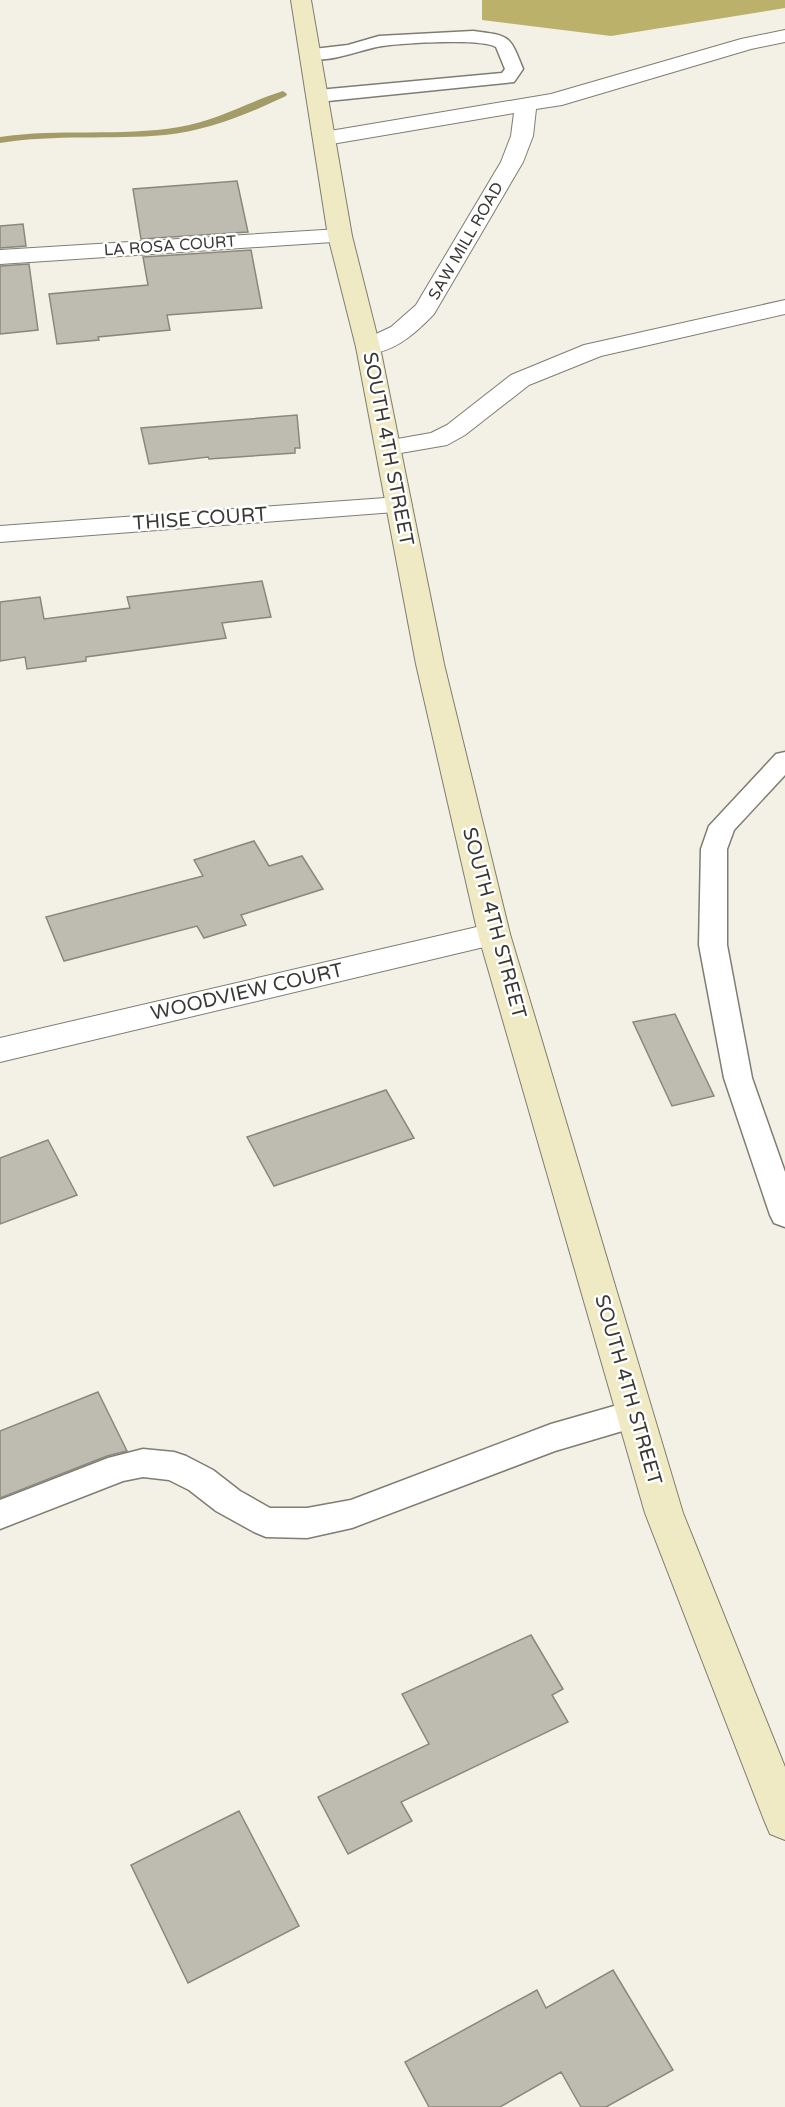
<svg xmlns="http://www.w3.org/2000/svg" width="785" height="2107" font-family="'Varela Round',sans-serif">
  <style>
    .forest { fill: #bcb16b }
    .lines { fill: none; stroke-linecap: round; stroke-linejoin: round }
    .stream { fill: #a39b68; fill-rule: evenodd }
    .building { fill: #bebcb0; stroke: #89887c; stroke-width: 1.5 }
    .service-casing { stroke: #7f7d72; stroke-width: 3 }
    .minor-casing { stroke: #7f7d72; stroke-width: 2 }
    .secondary-casing { stroke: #7f7d72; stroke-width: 2 }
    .service { fill: #fff; fill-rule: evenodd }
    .minor { fill: #fff; fill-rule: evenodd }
    .secondary { fill: #efeac3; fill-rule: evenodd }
    .labels { text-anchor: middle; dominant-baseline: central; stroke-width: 5; stroke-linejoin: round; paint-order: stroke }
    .far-street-label { font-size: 16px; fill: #393834; stroke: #fff }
    .street-label { font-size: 20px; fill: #393834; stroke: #fff }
  </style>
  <rect width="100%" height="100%" fill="#f3f1e5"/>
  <path class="forest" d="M482,0H785V8L611,36L482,20Z"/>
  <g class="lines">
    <path class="stream" d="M283,91L287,94L286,96C248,114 207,131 165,135C110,140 55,134 0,143V137C59,128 120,137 179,127C216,121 248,102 283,91Z"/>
  </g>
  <path class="building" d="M237,181L248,232L141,239L133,189Z
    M23,224L26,246L0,248V226Z
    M251,250L262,308L167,315L170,330L98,337L99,340L57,344L49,294L148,285L143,257Z
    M29,264L38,330L0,334V266Z
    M297,415L300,448H295V453L209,459L208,457L149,464L141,428Z
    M262,581L271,617L222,623L226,638L86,657V661L27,669L25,657L0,661V602L40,597L44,619L130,608L127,597Z
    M254,841L269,866L302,856L323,889L241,915L246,925L204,938L197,926L64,961L46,917L203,876L194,860Z
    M675,1014L714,1096L672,1106L633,1022Z
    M386,1090L414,1138L274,1186L247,1137Z
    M48,1140L77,1195L0,1224V1158Z
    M98,1392L127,1451L107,1456L0,1498V1431Z
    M531,1635L563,1689L552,1695L568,1722L401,1802L412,1821L348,1854L318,1797L429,1744L402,1694Z
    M239,1811L299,1926L188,1983L131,1865Z
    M613,1970L673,2070L606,2107H581L561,2072L500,2107H429L405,2062L537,1990L546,2008Z"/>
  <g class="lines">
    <defs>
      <path id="service" d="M473,31C510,36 509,34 523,69L514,82L318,102L311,100L309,96L311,92L318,90L502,73L505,69L496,47C483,38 401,43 382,46C357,50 331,64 305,58L302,54L305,50L348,45L379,36Z
        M785,752V775L734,830L727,849V945L752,1078L785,1172V1227L774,1223L770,1215L724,1078L699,945L701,849L709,826L776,754Z
        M635,1400L646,1404L651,1414L646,1424L555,1451L352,1528L307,1538L266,1537L254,1532L216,1511L189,1490L169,1480L143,1477L123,1481L0,1529V1500L108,1458L143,1449L174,1452L186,1456L213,1470L240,1491L270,1508H307L351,1500L551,1424Z"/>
      <path id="minor" d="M785,30V42L751,49L562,105L536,109L533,136L523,162L434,314C416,333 388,359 359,352L356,347L359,342L391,327L416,305L501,162L511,136L514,113L326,145L318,143L315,138L318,133L551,94L741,39Z
        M340,229L348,231L352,236L348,241L0,264V250Z
        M785,300V314L601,356L529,385L465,435L447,445L389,455L380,452L376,447L380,442L431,433L447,425L511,375L584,345Z
        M399,497L408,499L412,505L408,511L0,542V526Z
        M494,923L505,926L510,934L505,942L0,1062V1038Z"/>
      <path id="secondary" d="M291,0H311L352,236L380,347L444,664L510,934L683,1513L785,1767V1840L770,1834L764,1820L645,1513L478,934L416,664L356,347L328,236Z"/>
    </defs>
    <use href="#service" class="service-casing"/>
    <use href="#minor" class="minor-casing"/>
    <use href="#secondary" class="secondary-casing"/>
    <use href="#service" class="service"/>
    <use href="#minor" class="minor"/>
    <use href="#secondary" class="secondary"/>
  </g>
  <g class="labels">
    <g class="far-street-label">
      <text transform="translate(466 241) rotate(-60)">SAW MILL ROAD</text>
      <text transform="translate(170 246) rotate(-4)">LA ROSA COURT</text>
    </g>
    <g class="street-label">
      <text transform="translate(388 449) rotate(79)">SOUTH 4TH STREET</text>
      <text transform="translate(200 519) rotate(-4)">THISE COURT</text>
      <text transform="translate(494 923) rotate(75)">SOUTH 4TH STREET</text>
      <text transform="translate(247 992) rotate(-13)">WOODVIEW COURT</text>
      <text transform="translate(628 1390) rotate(74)">SOUTH 4TH STREET</text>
    </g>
  </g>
</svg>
